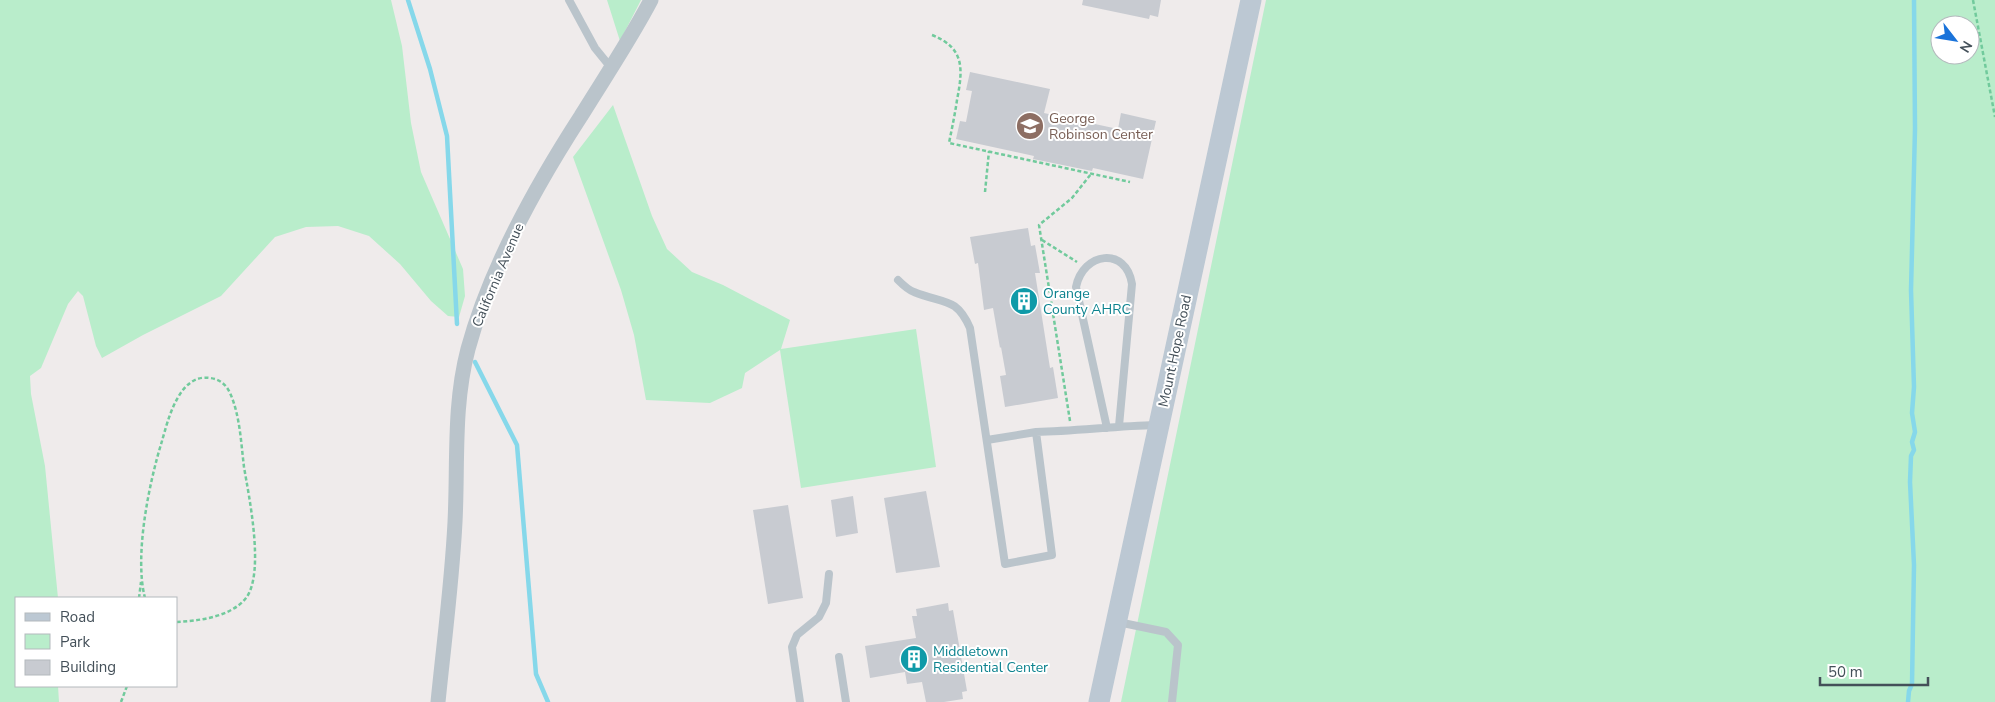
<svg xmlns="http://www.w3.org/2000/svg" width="1995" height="702" font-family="'Nunito Sans',sans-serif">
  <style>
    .green { fill: #b9edcb; fill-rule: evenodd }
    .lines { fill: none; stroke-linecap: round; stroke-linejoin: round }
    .stream { stroke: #86d8ea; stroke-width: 4.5 }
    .building { fill: #c8cbd1 }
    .path { stroke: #71ca9c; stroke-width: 2.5; stroke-dasharray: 4 2.5; stroke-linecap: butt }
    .lane { stroke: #bac4cb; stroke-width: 8 }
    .street { stroke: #bac4cb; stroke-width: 15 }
    .secondary { stroke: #bcc8d3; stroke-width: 21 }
    .labels { text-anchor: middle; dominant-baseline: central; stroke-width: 4; stroke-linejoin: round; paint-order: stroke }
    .education-label { font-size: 14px; fill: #785e54; stroke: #fff; text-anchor: start }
    .street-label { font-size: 14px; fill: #445059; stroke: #fff }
    .culture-label { font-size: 14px; fill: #0d838f; stroke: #fff; text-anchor: start }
  </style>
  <rect width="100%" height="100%" fill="#efebeb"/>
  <path class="green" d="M0,0H391L402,46L411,123L421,172L463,269L465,296L459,317L448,316L431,301L400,264L369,236L338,226L306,227L275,237L221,296L143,335L102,358L96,346L83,296L78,291L68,304L41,368L30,376L31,394L45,466L58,598H16V686H58L59,702H0Z
    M607,0H641L620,41Z
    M1266,0H1995V702H1121ZM1940,25H1970V55H1940Z
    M613,105L652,216L667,249L692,272L723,285L790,320L781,349L916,329L936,467L801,488L780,350L745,373L742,388L710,403L646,400L634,335L621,290L573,157Z"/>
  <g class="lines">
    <path class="stream" d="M408,0L430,69L447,136L457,324
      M475,362L517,445L536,674L548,702
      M1908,702L1909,691L1912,684L1914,565L1910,482L1911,456L1914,450L1912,442L1915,432L1912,413L1914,387L1911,290L1915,129L1914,0"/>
  </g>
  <path class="building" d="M1083,0H1161L1158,17L1150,15L1149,19L1082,5Z
    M970,72L1050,89L1044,113L1118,129L1121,113L1156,121L1143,179L1093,168L1092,171L1033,159L1034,156L956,139L960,121L966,122L972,91L966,90Z
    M1028,228L1031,246L1035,245L1040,273H1035L1050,368L1053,367L1058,398L1005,407L1000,376L1006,375L1001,347L1000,348L993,308L984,310L978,263L975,264L970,237Z
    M926,491L940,567L896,573L884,498Z
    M853,496L858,533L836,537L831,500Z
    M788,505L803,598L768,604L753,510Z
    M948,603L949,611L953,610L967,691L962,692L963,699L944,702H926L922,682L907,684L905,672L870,678L865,646L916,638L912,616H917L916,609Z"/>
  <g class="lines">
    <path class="path" d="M1973,0L1995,117
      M932,35C965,48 963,69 957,100C955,114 952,128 949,143L1130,182
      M985,192L989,151
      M1042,240L1077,262
      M1070,421L1039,225L1072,198L1091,174
      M139,598L141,582
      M145,598C134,556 149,483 162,441C168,420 179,373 210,378C219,379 226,384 230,393C240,415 241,443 244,467C249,497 265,573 246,598C231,617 198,621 176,622
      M121,702L127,686"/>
    <path class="lane" d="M569,0L595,48L612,69
      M898,280C903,285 908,290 914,292C943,304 956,296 970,328L1005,564L1052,555L1036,432L987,440
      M1107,428L1076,287C1083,252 1126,246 1132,284L1119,426
      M1036,432C1076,431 1116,426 1156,425
      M1118,622L1166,632L1178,645L1172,702
      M839,657L846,702
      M800,702L792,647L797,635L819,617L826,603L829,574"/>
    <path class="street" d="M438,702C444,642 452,582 455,522C458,464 453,406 468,349C489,271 537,184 581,116C605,77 630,40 651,0"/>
    <path class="secondary" d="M1099,702L1251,0"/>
  </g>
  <defs>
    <symbol id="school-disc" viewBox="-11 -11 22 22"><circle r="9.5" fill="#8d6e63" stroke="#fff"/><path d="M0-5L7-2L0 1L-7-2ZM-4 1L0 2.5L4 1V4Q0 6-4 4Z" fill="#fff"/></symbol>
    <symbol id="building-disc" viewBox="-11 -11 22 22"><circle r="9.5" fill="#0f9aa8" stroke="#fff"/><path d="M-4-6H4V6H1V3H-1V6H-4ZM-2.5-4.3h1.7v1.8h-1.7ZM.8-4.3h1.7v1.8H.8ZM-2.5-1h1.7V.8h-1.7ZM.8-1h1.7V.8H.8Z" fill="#fff"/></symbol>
  </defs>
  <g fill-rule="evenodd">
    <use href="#school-disc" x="1014" y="110" width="32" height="32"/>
    <use href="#building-disc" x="1008" y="285" width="32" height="32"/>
    <use href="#building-disc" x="898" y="643" width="32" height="32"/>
  </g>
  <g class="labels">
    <g class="education-label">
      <text x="1049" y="118">George<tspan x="1049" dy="16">Robinson Center</tspan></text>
    </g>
    <g class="street-label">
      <text transform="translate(498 275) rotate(-67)">California Avenue</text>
      <text transform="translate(1175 351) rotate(-78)">Mount Hope Road</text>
    </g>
    <g class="culture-label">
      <text x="1043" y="293">Orange<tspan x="1043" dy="16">County AHRC</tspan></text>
      <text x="933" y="651">Middletown<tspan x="933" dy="16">Residential Center</tspan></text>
    </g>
  </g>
  <rect x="15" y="597" width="162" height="90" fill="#ffffff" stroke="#b4b9bd"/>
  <rect x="25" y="613" width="25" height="8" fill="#bcc8d3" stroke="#b4b9bd"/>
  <text x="60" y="622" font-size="15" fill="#445059">Road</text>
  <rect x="25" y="634" width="25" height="15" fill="#b9edcb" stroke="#b4b9bd"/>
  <text x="60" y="647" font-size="15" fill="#445059">Park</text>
  <rect x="25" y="660" width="25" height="15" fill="#c8cbd1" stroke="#b4b9bd"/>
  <text x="60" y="672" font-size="15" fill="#445059">Building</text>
  <g transform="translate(1955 40) rotate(121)"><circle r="24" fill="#ffffff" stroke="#b4b9bd"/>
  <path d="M0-4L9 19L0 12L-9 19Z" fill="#1a73da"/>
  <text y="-8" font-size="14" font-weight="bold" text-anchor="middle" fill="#445059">N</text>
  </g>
  <path d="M1820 677v8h108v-8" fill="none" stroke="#445059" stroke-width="2.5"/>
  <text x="1828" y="677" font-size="15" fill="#445059" stroke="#ffffff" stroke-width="4" paint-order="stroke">50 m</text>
</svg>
